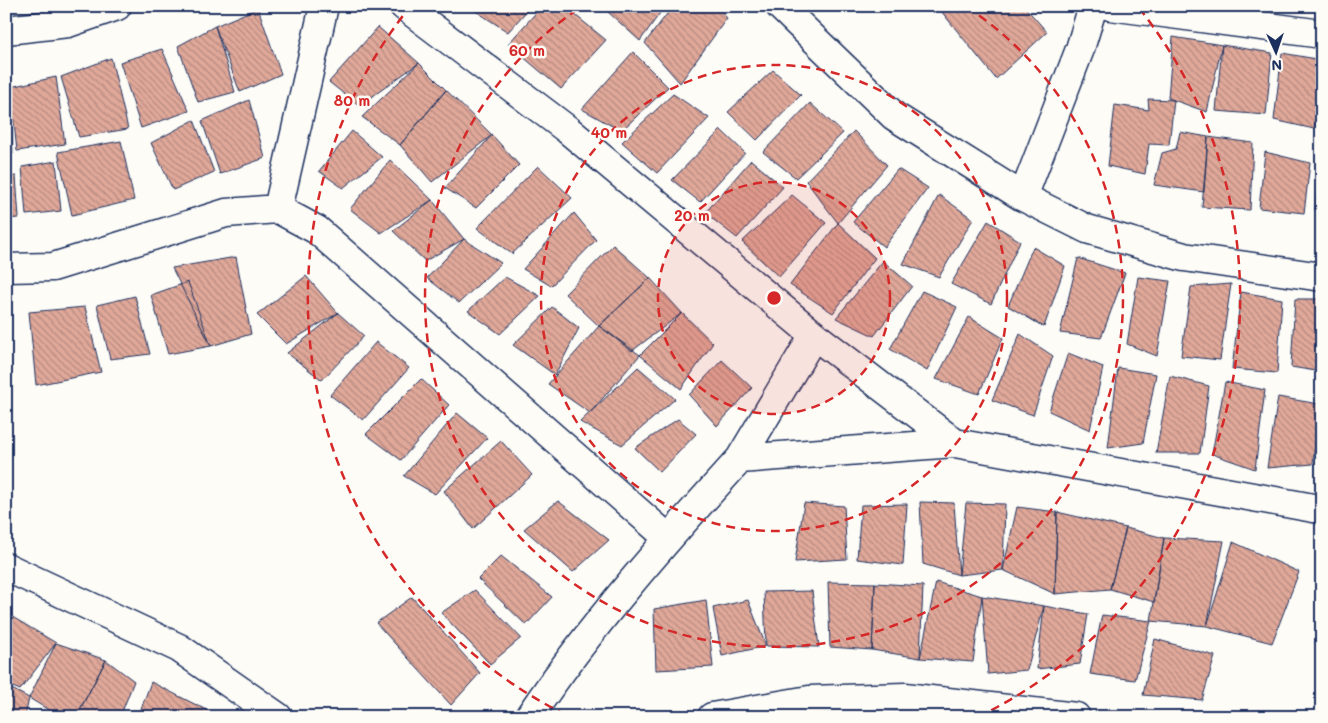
<svg xmlns="http://www.w3.org/2000/svg" width="1328" height="723" font-family="Mali,sans-serif">
  <style>
    .building { fill: url(#building-back-hatch); stroke: #1b2f5e }
    .lines { fill: none; stroke-linecap: round; stroke-linejoin: round }
    .minor-casing { stroke: #1b2f5e; stroke-width: 31 }
    .minor { stroke: #fdfcf7; stroke-width: 28 }
    .ring { fill: none; stroke: #d62828; stroke-width: 2.5; stroke-dasharray: 9 6 }
    .centre { fill: #d62828; stroke: #fdfcf7; stroke-width: 2.5 }
    .ring-label { font-size: 15px; text-anchor: middle; font-weight: bold; fill: #d62828; stroke: #fdfcf7; stroke-width: 5; stroke-linejoin: round; paint-order: stroke }
  </style>
  <defs>
    <pattern id="building-back-hatch" width="6" height="6" patternUnits="userSpaceOnUse" patternTransform="scale(1.25)"><rect width="6" height="6" fill="#e0a899"/><path d="M-1 5l2 2M0 0l6 6M5-1l2 2" fill="none" stroke="#b58980"/></pattern>
  </defs>
  <rect width="100%" height="100%" fill="#fdfcf7"/>
  <filter id="ink" filterUnits="userSpaceOnUse"><feTurbulence type="fractalNoise" baseFrequency=".02" numOctaves="2"/><feDisplacementMap in="SourceGraphic" scale="10" xChannelSelector="R" yChannelSelector="G"/><feConvolveMatrix kernelMatrix="1 2 1 2 8 2 1 2 1" color-interpolation-filters="sRGB"/></filter>
  <g filter="url(#ink)">
    <path class="building" d="M468,6H531L508,32Z
      M542,6H564L606,40L561,89L508,44Z
      M613,6H665L640,41L608,12Z
      M673,6H716L727,18L680,83L645,43Z
      M937,6H1024L1047,32L996,79Z
      M258,8L281,74L240,92L215,26Z
      M215,26L235,92L198,102L178,46Z
      M378,27L419,63L359,106L329,82Z
      M1173,37L1222,45L1207,112L1168,98Z
      M1222,45L1272,53L1266,115L1216,111Z
      M162,49L189,111L141,128L120,62Z
      M633,52L668,87L621,131L582,109Z
      M1282,53L1322,60V91L1314,129L1274,120Z
      M111,58L128,129L79,137L61,77Z
      M419,63L446,90L400,145L362,117Z
      M773,70L801,95L757,140L728,112Z
      M56,77L65,144L17,151L10,87Z
      M6,87H10L13,154H6Z
      M446,90L492,135L432,182L400,145Z
      M673,94L709,118L657,173L622,142Z
      M1148,99L1174,100L1169,145L1149,144L1145,174L1108,166L1115,105L1149,110Z
      M249,100L265,158L220,174L202,121Z
      M810,103L843,133L796,178L763,152Z
      M194,120L214,172L173,190L151,143Z
      M721,130L745,153L700,202L672,180Z
      M352,131L382,157L343,188L319,171Z
      M854,131L887,165L838,223L806,181Z
      M1180,132L1208,137L1204,192L1154,185L1162,153L1176,149Z
      M492,135L519,165L476,208L445,188Z
      M1208,137L1253,143L1250,210L1202,207Z
      M121,141L134,200L72,215L58,152Z
      M1265,152L1310,163L1304,213L1259,208Z
      M1319,156L1322,157V211L1315,210Z
      M390,160L432,200L381,233L350,209Z
      M751,160L783,187L737,238L705,213Z
      M56,161L61,211L26,215L22,167Z
      M538,166L572,198L512,254L477,228Z
      M898,169L928,188L884,247L853,222Z
      M16,176L19,218L6,219V177Z
      M792,195L826,223L779,277L742,242Z
      M939,195L973,219L939,277L903,264Z
      M432,200L464,239L425,261L393,231Z
      M574,213L596,240L551,286L523,269Z
      M988,221L1020,241L991,304L951,284Z
      M838,223L875,258L833,313L790,285Z
      M464,239L501,263L459,303L427,278Z
      M613,245L650,278L599,326L565,294Z
      M1033,247L1065,266L1044,327L1008,306Z
      M236,257L251,334L211,346L172,268Z
      M1078,258L1125,273L1101,338L1060,333Z
      M883,261L912,286L874,336L836,318Z
      M306,276L338,313L286,344L257,315Z
      M505,277L540,296L500,334L468,311Z
      M1138,277L1170,281L1157,356L1127,344Z
      M650,278L682,313L632,351L599,326Z
      M188,282L211,346L168,354L151,295Z
      M1231,284L1220,360L1181,356L1191,287Z
      M922,291L957,307L927,371L890,349Z
      M1241,292L1282,299L1277,373L1232,369Z
      M135,296L150,354L110,359L97,305Z
      M1295,299H1322V372L1291,367Z
      M85,307L101,372L36,385L29,312Z
      M552,307L579,328L555,375L513,345Z
      M338,313L364,336L322,380L287,353Z
      M682,313L713,343L681,389L640,355Z
      M969,317L1003,338L979,394L936,379Z
      M599,326L640,355L590,413L548,384Z
      M1020,334L1053,356L1033,415L992,400Z
      M376,342L409,368L363,420L330,395Z
      M1068,353L1103,367L1090,430L1049,411Z
      M722,360L752,388L717,426L689,395Z
      M638,367L675,399L622,445L580,422Z
      M1118,368L1156,374L1143,443L1108,448Z
      M1170,376L1209,386L1200,453H1156Z
      M421,379L449,405L401,460L366,434Z
      M1225,382L1265,390L1255,469L1212,454Z
      M1278,397L1319,404L1313,464L1267,468Z
      M457,413L487,438L435,494L404,476Z
      M678,419L696,434L660,472L635,448Z
      M501,441L532,475L473,529L444,491Z
      M558,501L609,540L573,572L524,529Z
      M920,502L954,503L959,575L923,564Z
      M804,503L844,506L847,559L795,562Z
      M966,503L1005,504L1003,570L959,575Z
      M907,504L903,565L857,559L861,505Z
      M1017,507L1057,512L1055,594L1003,570Z
      M1057,512L1126,528L1110,589L1055,594Z
      M1126,528L1164,538L1154,602L1110,589Z
      M1164,538L1224,541L1207,626L1151,621Z
      M1233,542L1299,572L1272,643L1207,626Z
      M501,556L552,597L526,625L478,579Z
      M828,582L875,583L872,650L830,647Z
      M936,582L982,596L973,662L920,658Z
      M875,583L923,586L920,658L872,650Z
      M475,590L521,638L490,664L441,613Z
      M812,591L819,647L766,646L764,592Z
      M982,596L1044,606L1027,670L988,674Z
      M412,597L480,673L451,705L376,623Z
      M706,600L713,667L656,670L654,609Z
      M748,600L766,646L722,656L713,608Z
      M1044,606L1088,614L1080,664L1037,669Z
      M9,615L56,643L20,690L6,684V620Z
      M1102,615L1151,621L1135,680L1090,674Z
      M1155,639L1215,656L1202,700L1143,695Z
      M56,643L106,660L76,717H60L29,698Z
      M106,660L134,681L120,717H76Z
      M151,682L220,717H138Z
      M6,686L29,698L25,717H6Z"/>
    <g class="lines">
      <defs>
        <path id="minor" d="M404,6L568,130L814,335L955,443L1319,509
          M780,6L894,116L1023,197L1087,229L1184,257L1322,277
          M1110,6L1322,34
          M6,30L68,23L117,6
          M1023,197L1080,49L1093,6
          M278,209L324,6
          M6,268L53,267L226,213L278,209L317,230L668,538
          M740,459L814,335
          M6,567L179,648L278,717
          M529,717C591,625 665,541 740,459L955,443
          M712,717L809,700L905,697L1076,717"/>
      </defs>
      <use href="#minor" class="minor-casing"/>
      <use href="#minor" class="minor"/>
    </g>
  </g>
  <circle cx="774" cy="298" r="116" fill="#d62828" fill-opacity=".12"/>
  <g class="ring">
    <circle cx="774" cy="298" r="116"/>
    <circle cx="774" cy="298" r="233"/>
    <path d="M967 7A349 349 0 1 1 581 7"/>
    <path d="M566 715A466 466 0 0 1 409 8M1139 8A466 466 0 0 1 982 715"/>
  </g>
  <circle cx="774" cy="298" r="8" class="centre"/>
  <g class="ring-label">
    <text x="527" y="56">60 m</text>
    <text x="352" y="106">80 m</text>
    <text x="609" y="138">40 m</text>
    <text x="692" y="221">20 m</text>
  </g>
  <rect width="1328" height="723" fill="none" stroke="#fdfcf7" stroke-width="25"/>
  <rect x="12" y="12" width="1303" height="698" fill="none" stroke="#1b2f5e" stroke-width="2" filter="url(#ink)"/>
  <g transform="translate(1276 52) rotate(177)" stroke="#fdfcf7" stroke-width="4" paint-order="stroke">
  <path d="M0-4L9 19L0 12L-9 19Z" fill="#1b2f5e"/>
  <text y="-8" font-size="14" font-weight="bold" text-anchor="middle" fill="#1b2f5e">N</text>
  </g>
</svg>
